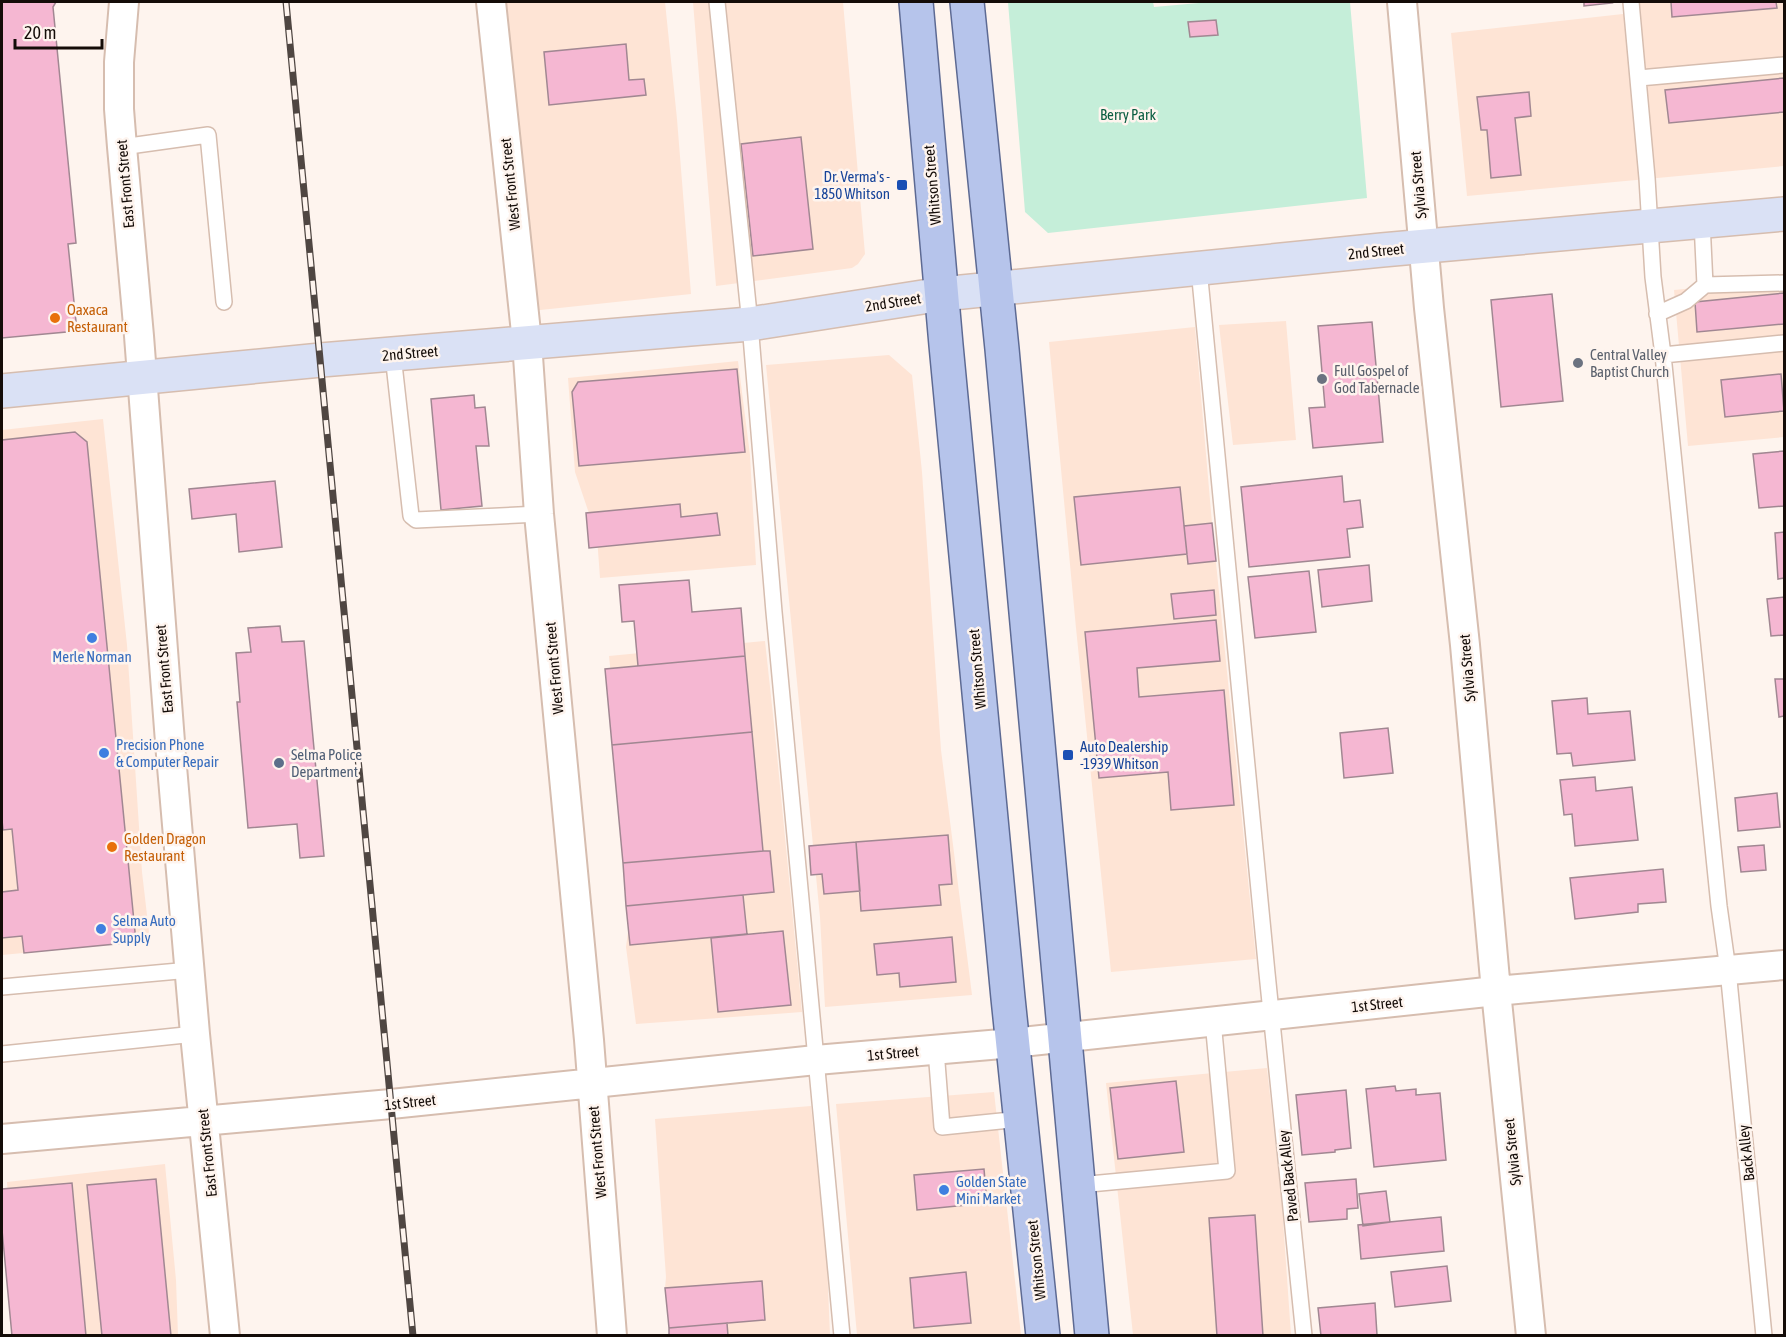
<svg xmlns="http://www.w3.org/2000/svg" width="1786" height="1337" font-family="'Asap Condensed',sans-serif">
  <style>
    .built { fill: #fee4d5 }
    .green { fill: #c5eed9 }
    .building { fill: #f5b7d2; stroke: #a18792; stroke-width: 1.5 }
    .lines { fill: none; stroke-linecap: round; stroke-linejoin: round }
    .lane-casing { stroke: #d6bdaf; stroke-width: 18 }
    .street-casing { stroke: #d6bdaf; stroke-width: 32 }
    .secondary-casing { stroke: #d6bdaf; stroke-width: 36 }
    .primary-casing { stroke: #5d6a93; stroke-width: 36 }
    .lane { stroke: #fff; stroke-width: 15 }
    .street { stroke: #fff; stroke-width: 28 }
    .secondary { stroke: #dae1f5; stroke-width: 33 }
    .primary { stroke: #b6c4eb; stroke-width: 33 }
    .rail-casing { stroke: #4f4642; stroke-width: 7 }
    .rail { stroke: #fef4ee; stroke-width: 4.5; stroke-dasharray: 14; stroke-linecap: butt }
    .transit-dot { fill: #1a4fb4; stroke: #fef4ee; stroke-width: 2 }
    .food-dot { fill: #e8710a; stroke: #fef4ee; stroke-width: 2 }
    .worship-dot { fill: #6b7280; stroke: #fef4ee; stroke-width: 2 }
    .shop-dot { fill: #3f7fe0; stroke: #fef4ee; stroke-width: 2 }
    .service-dot { fill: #5c6f8a; stroke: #fef4ee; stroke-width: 2 }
    .labels { text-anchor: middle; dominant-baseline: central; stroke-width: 5; stroke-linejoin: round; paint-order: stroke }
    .park-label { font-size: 15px; fill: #0a5d41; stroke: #fef4ee }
    .transit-label { font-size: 15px; fill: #164399; stroke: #fef4ee; text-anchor: end }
    .street-label { font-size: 15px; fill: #140c08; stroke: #fef4ee }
    .food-label { font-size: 15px; fill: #c56008; stroke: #fef4ee; text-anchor: start }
    .worship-label { font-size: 15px; fill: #5b616d; stroke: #fef4ee; text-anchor: start }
    .shop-label { font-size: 15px; fill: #366cbe; stroke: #fef4ee; text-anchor: start }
    .service-label { font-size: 15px; fill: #4e5e75; stroke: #fef4ee; text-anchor: start }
  </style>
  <rect width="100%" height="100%" fill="#fef4ee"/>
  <path class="built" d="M506,2H665L677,119L691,294L531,311Z
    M693,2H843L865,254L858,264L852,268L716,286Z
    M1631,2H1784V166L1467,196L1451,33L1632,13Z
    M1784,279V437L1688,446L1674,290Z
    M1286,321L1296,440L1233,445L1219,325Z
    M1195,327L1212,523L1256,959L1111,972L1076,628L1049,342Z
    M889,355L912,375L922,472L941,750L972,995L825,1007L820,917L766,365Z
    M738,361L750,455L756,565L600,578L597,537L575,472L568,378Z
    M103,419L127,645L142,872L150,941L2,955V430Z
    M765,641L774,724L802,1012L636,1024L626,947L633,894L609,656Z
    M1267,1068L1282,1206L1291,1335H1133L1106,1083Z
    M994,1092L1021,1335H857L836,1104Z
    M811,1106L827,1264L830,1335H670L665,1288L666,1277L655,1119Z
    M165,1164L176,1280L178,1335H18L7,1182Z"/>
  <path class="green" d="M1008,2H1153L1154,7L1210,2H1350L1367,198L1048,233L1025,212Z"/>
  <path class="building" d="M2,2H56L53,7L76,243L68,244L77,331L2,338Z
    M1584,2H1611L1612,3L1584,6Z
    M1671,2H1776L1777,8L1672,17Z
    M1216,20L1218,35L1190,37L1188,22Z
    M626,44L629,80L644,79L646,95L549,105L544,52Z
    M1784,78V112L1669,123L1665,90Z
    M1529,92L1531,116L1515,118L1521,175L1491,178L1487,130H1481L1477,97Z
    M801,137L813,249L753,256L741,144Z
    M1784,293V324L1697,332L1695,302Z
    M1552,294L1563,401L1501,407L1491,300Z
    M1372,322L1383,442L1313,448L1309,408L1325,407L1318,326Z
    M737,369L745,452L579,466L572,392L578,382Z
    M1781,374L1784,411L1725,417L1721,380Z
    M474,395L475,408L485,407L489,446H476L482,506L441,510L431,399Z
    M75,432L87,442L136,942L24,953L22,936L2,938V892L18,890L12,829L3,830L2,820V440Z
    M1784,451V506L1759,508L1753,454Z
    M1342,476L1344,502L1360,500L1363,527L1347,529L1350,557L1249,567L1241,487Z
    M275,481L282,547L239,552L236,514L192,519L189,489Z
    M1180,487L1187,554L1081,565L1074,497Z
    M680,504L681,517L717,513L720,535L589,548L586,513Z
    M1212,523L1216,561L1188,564L1184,526Z
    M1784,532V578L1778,579L1775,533Z
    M1369,565L1372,601L1322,607L1318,570Z
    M1309,571L1316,632L1255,638L1248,577Z
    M689,580L692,612L741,608L745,656L638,666L634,621L622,622L619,585Z
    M1214,590L1216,615L1174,619L1171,594Z
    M1784,597V635L1771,636L1767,599Z
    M1216,620L1220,661L1137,668L1139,697L1224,690L1234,805L1171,810L1168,772L1099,778L1085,632Z
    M280,626L282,642L304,641L324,856L300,858L297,824L248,828L237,702H240L236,653L251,652L248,628Z
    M745,656L752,732L612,745L605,669Z
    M1775,679H1784V716L1779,717Z
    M1587,698L1588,714L1630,711L1635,760L1573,766L1571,753L1557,754L1552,701Z
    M1388,728L1393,773L1344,778L1340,733Z
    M752,732L763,851L623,863L612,745Z
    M1595,777L1596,791L1632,787L1638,840L1575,846L1572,814L1564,815L1560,780Z
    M1777,793L1780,827L1738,831L1735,798Z
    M948,835L952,884L939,885L941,905L861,911L856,842Z
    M856,842L860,891L824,894L822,874L811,875L809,846Z
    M1764,845L1766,870L1741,872L1738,847Z
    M763,851H770L774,892L626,906L623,863Z
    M1663,869L1666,902L1638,904V912L1575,919L1570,878Z
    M743,895L747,934L630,945L626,906Z
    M783,931L791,1005L718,1012L711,938Z
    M952,937L956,982L900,987L899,973L877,975L874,944Z
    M1176,1081L1184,1152L1118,1159L1110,1088Z
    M1395,1086L1396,1091L1416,1089V1095L1440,1093L1446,1160L1374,1167L1366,1089Z
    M1346,1090L1351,1148L1335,1150V1152L1302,1155L1296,1095Z
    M984,1169L987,1203L917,1210L914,1175Z
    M156,1179L171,1336H102L87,1185Z
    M1356,1179L1358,1208L1347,1209V1219L1309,1222L1305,1183Z
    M72,1183L86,1336H12L2,1230V1189Z
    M1386,1191L1390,1222L1363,1226L1359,1194Z
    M1255,1215L1263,1336H1217L1209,1218Z
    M1441,1217L1444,1251L1361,1259L1358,1225Z
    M1447,1266L1451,1301L1395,1307L1391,1272Z
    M966,1272L971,1323L914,1328L910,1278Z
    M762,1281L765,1320L669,1328L665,1288Z
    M1375,1303L1377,1335L1321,1336L1318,1308Z
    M727,1323L728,1336H669V1328Z"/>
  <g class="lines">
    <defs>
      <path id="lane" d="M717,2L750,324L774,612L842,1336
        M1631,2L1647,178L1653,277L1663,355L1719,906L1728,970L1764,1336
        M1639,78L1784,65
        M122,147L208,135L224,302
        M1199,269L1267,973L1304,1336
        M1705,285L1784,283
        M1657,314L1686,301L1705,285L1702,222
        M393,355L411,516L416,520L539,514
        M1663,355L1784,343
        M2,987L190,970
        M936,1050L942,1127L1021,1119
        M2,1054L195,1034
        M1079,1185L1227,1171L1213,1021"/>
      <path id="street" d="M124,2L119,62V109L122,147L139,336L171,755L195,1034L225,1336
        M491,2L527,342L539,514L589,1040L612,1336
        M1402,2L1429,308L1465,645L1496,991L1531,1336
        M2,1139L391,1104L816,1060L1013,1043L1496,991L1784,965"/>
      <path id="secondary" d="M2,391L321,360L750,324L942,294L1382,250L1784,214"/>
      <path id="primary" d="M916,2L946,345L1008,998L1043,1336
        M967,2L1002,349L1092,1336"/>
    </defs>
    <use href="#lane" class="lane-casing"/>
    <use href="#street" class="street-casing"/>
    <use href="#secondary" class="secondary-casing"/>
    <use href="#primary" class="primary-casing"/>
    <use href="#lane" class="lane"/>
    <use href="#street" class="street"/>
    <use href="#secondary" class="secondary"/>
    <use href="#primary" class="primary"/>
    <defs>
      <path id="rail" d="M286,2L413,1336"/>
    </defs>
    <use href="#rail" class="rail-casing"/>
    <use href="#rail" class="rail"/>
  </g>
  <g class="transit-dot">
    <rect x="896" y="179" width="12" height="12" rx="3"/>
    <rect x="1062" y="749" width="12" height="12" rx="3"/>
  </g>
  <g class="food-dot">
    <circle cx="55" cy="318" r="6"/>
    <circle cx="112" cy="847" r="6"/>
  </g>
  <g class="worship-dot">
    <circle cx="1578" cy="363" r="6"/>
    <circle cx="1322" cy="379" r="6"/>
  </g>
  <g class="shop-dot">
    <circle cx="92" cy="638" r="6"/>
    <circle cx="104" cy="753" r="6"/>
    <circle cx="101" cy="929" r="6"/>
    <circle cx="944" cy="1190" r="6"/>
  </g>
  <circle class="service-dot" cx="279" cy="763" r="6"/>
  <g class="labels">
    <g class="park-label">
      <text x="1128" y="114">Berry Park</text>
    </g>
    <g class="transit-label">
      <text x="890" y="176">Dr. Verma's -<tspan x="890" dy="17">1850 Whitson</tspan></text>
      <text x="1080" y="746" text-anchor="start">Auto Dealership<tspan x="1080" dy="17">-1939 Whitson</tspan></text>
    </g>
    <g class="street-label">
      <text transform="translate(125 184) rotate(-95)">East Front Street</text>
      <text transform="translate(510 184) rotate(-96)">West Front Street</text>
      <text transform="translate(932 185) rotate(-95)">Whitson Street</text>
      <text transform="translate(1418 185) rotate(-95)">Sylvia Street</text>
      <text transform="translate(1376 251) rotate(-6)">2nd Street</text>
      <text transform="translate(893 302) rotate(-9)">2nd Street</text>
      <text transform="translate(410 353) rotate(-5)">2nd Street</text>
      <text transform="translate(554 668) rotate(-95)">West Front Street</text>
      <text transform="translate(1467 668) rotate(-95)">Sylvia Street</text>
      <text transform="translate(164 669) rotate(-95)">East Front Street</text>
      <text transform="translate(977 669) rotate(-95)">Whitson Street</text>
      <text transform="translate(1377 1004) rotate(-6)">1st Street</text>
      <text transform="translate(893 1053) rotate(-5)">1st Street</text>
      <text transform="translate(410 1102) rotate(-6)">1st Street</text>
      <text transform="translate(597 1152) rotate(-95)">West Front Street</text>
      <text transform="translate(1512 1152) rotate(-96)">Sylvia Street</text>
      <text transform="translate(207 1153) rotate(-96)">East Front Street</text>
      <text transform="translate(1746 1153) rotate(-96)">Back Alley</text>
      <text transform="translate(1288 1176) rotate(-96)">Paved Back Alley</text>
      <text transform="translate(1036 1260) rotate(-96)">Whitson Street</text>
    </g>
    <g class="food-label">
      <text x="67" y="309">Oaxaca<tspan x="67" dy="17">Restaurant</tspan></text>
      <text x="124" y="838">Golden Dragon<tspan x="124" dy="17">Restaurant</tspan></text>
    </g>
    <g class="worship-label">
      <text x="1590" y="354">Central Valley<tspan x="1590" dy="17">Baptist Church</tspan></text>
      <text x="1334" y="370">Full Gospel of<tspan x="1334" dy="17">God Tabernacle</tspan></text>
    </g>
    <g class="shop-label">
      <text x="92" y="656" text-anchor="middle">Merle Norman</text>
      <text x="116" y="744">Precision Phone<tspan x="116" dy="17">&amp; Computer Repair</tspan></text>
      <text x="113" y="920">Selma Auto<tspan x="113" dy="17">Supply</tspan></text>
      <text x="956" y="1181">Golden State<tspan x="956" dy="17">Mini Market</tspan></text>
    </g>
    <g class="service-label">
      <text x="291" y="754">Selma Police<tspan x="291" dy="17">Department</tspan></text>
    </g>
  </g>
  <rect width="1786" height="1337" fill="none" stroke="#140c08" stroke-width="6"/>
  <path d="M15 39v9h87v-9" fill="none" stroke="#140c08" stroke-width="3"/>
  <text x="24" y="39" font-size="18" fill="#140c08" stroke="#fef4ee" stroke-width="4.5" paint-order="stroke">20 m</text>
</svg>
